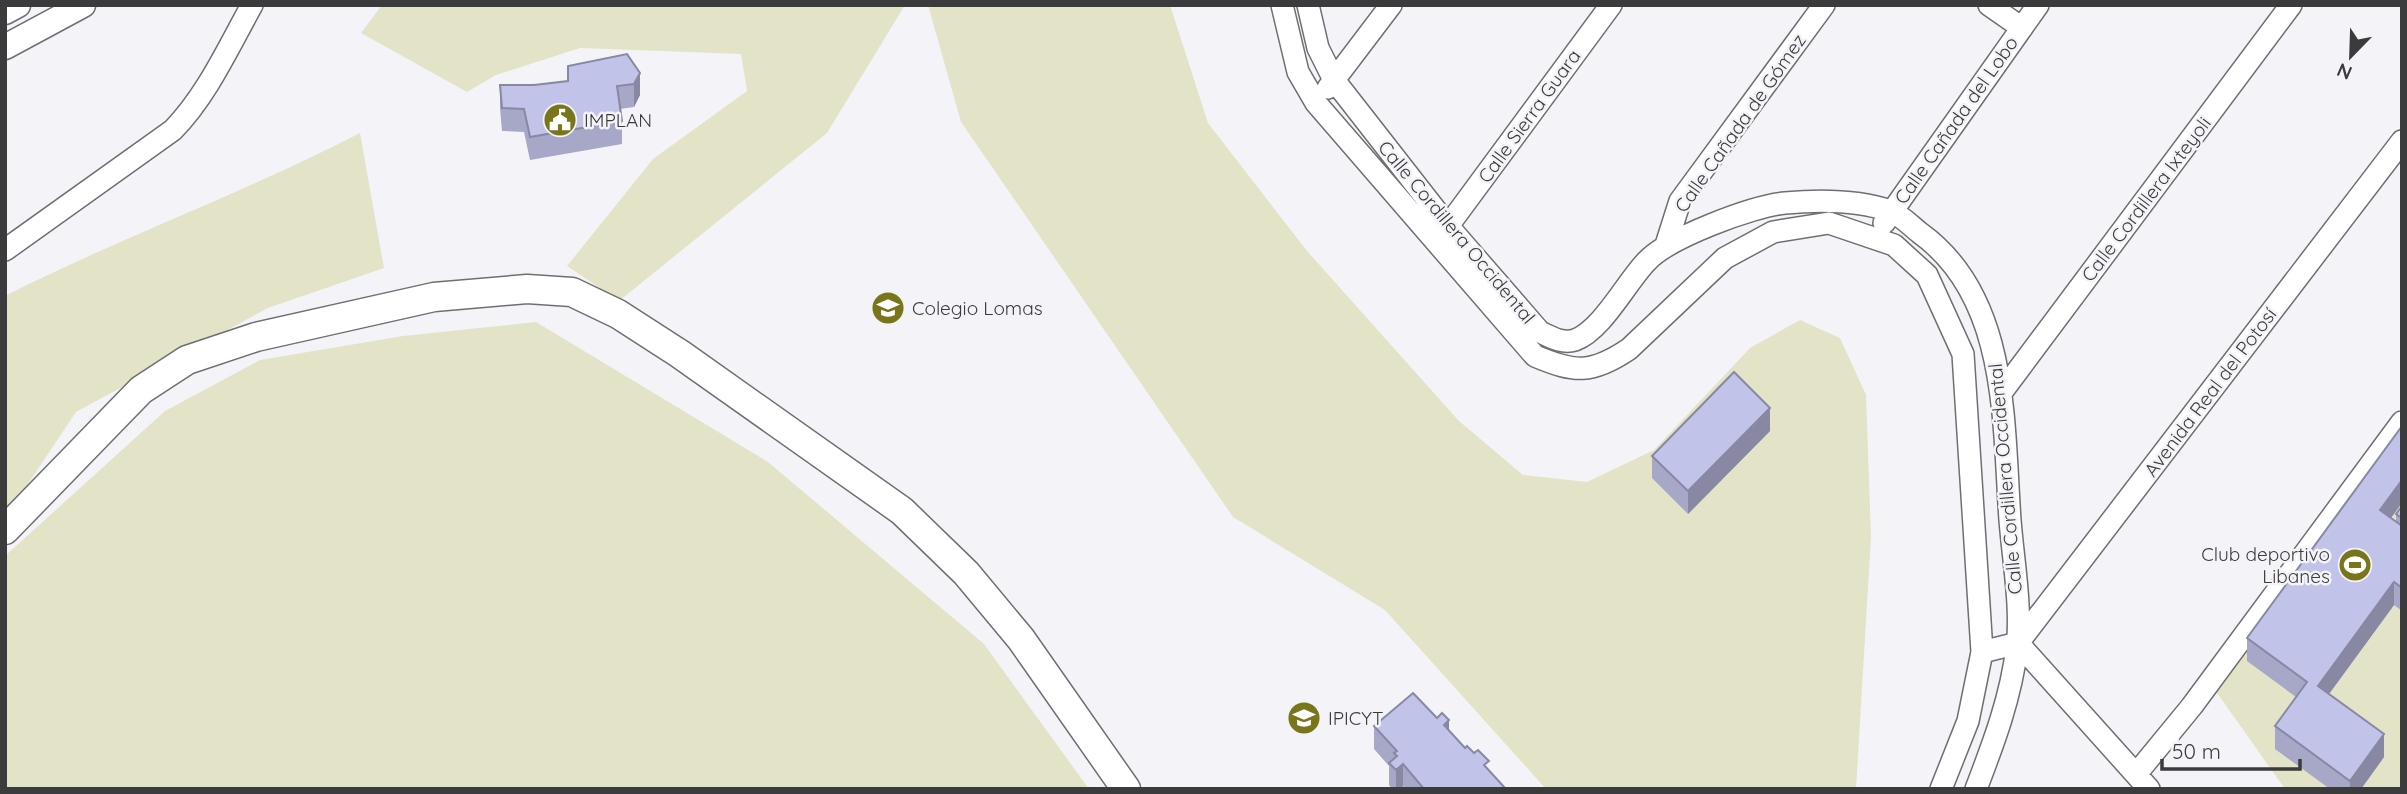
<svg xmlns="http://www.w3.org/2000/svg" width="2407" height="794" font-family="Quicksand,sans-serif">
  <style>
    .green { fill: #e3e3c8 }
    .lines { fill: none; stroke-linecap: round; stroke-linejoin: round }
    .minor-casing { stroke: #6f6f73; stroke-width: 24 }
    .tertiary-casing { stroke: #6f6f73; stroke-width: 27 }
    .secondary-casing { stroke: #6f6f73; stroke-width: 31 }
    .minor { stroke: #fff; stroke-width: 21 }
    .tertiary { stroke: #fff; stroke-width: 24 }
    .secondary { stroke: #fff; stroke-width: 28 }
    .wall { fill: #a7a8c8 }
    .shaded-wall { fill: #8888a3 }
    .building { fill: #c2c3e9; stroke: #8888a3; stroke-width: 2 }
    .labels { text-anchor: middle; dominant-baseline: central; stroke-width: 5; stroke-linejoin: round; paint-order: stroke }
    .street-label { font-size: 19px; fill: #3b3b3d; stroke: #f4f4f8 }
    .poi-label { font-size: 19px; fill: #3b3b3d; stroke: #f4f4f8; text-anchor: start }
  </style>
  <rect width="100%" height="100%" fill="#f4f4f8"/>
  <path class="green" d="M382,5H905L827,133L619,301L567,266L653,159L747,91L741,54L580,48L496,75L467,92L361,33Z
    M928,5H1170L1208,123L1307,251L1459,421L1523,475L1587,482L1654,450L1750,348L1800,320L1840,338L1866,395L1871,537L1856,789H1546L1385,610L1233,517L961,122Z
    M360,133L384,268L268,308L76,412L20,496L5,512V296C121,237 244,193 360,133Z
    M536,322L768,462L984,644L1089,789H5V556L165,411L260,360L403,336Z
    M2402,440V789H2285L2215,690Z"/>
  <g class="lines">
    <defs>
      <path id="minor" d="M1282,5L1298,72L1316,103L1535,356C1575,373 1592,374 1629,349L1725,258L1773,232L1829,223L1894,245L1927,275L1963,354L1982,652L1968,721L1941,789
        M1308,5L1318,48L1334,80L1448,226L1540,332C1551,337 1562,344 1575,340C1602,330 1626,283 1646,262C1667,238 1753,206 1785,203C1819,200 1858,200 1890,211C1901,215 1911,226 1920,233C2009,297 2003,422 2010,520C2013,559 2022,609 2017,647C2011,697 1994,742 1976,789
        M1989,5L2022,28
        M1328,88L1391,5
        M1884,223L2038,5
        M1448,226L1611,5
        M1666,245L1680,201L1824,5
        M5,250L173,130C207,95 228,48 252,5
        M2001,393L2291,5
        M2018,643L2402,141
        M1982,652L2018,643L2149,789
        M2137,773L2192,706L2402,422"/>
      <path id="tertiary" d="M5,12L18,5
        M5,47L83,5"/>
      <path id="secondary" d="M5,530L141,390L187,360L256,337L434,297L527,289L572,292L618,314L680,354L902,511L966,573L1021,639L1126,789"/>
    </defs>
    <use href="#minor" class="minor-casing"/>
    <use href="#tertiary" class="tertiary-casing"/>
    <use href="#secondary" class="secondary-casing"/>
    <use href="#minor" class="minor"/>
    <use href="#tertiary" class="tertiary"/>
    <use href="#secondary" class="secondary"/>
  </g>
  <path class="wall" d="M627,54L640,95L634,107L620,109L622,121V144L530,160L524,132L502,131L500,108V85H534L568,81Z
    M1770,431L1688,514L1652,478V456Z
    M2402,506V611L2394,605L2329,694L2384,757L2361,789H2330L2275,749V726L2296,697L2247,661V638L2391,518L2396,522V514Z
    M1437,718L1465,748L1506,789H1405L1403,786L1401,789H1392L1389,785V766L1374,749V726Z"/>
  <path class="shaded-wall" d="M640,73V95L634,107V84Z
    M1770,408V431L1688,514V491Z
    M2402,480V503L2380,533V510Z
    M2394,582V605L2318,709V686Z
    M1449,720V743L1444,725Z
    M2384,734V757L2361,789H2350V781Z
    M1403,764V786L1401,789H1396V770Z"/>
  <path class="building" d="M627,54L640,73L634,84L617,86L622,121L530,137L524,109L502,108L500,85H534L568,81V66Z
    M1734,372L1770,408L1688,491L1652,456Z
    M2402,426V480L2380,510L2402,526V588L2394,582L2318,686L2384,734L2350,781L2275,726L2307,682L2247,638Z
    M2402,506V518L2396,514Z
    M1413,693L1437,718L1442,713L1449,720L1444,725L1465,748L1467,746L1474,753L1478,750L1489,761L1484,765L1506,789H1424L1403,764L1396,770L1389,763L1397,756L1394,753L1397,751L1374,726Z"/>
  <defs>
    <symbol id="civic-disc" viewBox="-11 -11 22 22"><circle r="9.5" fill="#78751a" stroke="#f4f4f8"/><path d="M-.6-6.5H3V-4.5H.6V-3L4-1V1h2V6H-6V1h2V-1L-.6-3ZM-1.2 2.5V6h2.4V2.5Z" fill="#fff"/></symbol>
    <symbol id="school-disc" viewBox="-11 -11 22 22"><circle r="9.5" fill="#78751a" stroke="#f4f4f8"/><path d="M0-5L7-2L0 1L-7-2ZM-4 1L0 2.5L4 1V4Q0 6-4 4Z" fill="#fff"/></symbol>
    <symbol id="stadium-disc" viewBox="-11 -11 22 22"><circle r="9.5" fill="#78751a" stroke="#f4f4f8"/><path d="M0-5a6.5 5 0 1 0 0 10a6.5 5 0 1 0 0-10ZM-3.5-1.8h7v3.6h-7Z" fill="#fff"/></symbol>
    <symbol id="university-disc" viewBox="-11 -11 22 22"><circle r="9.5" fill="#78751a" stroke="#f4f4f8"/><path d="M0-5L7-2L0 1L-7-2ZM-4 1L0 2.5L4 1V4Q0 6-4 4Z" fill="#fff"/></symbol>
  </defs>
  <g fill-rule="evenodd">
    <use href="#civic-disc" x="541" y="101" width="38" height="38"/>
    <use href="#school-disc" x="869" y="289" width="38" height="38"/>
    <use href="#stadium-disc" x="2336" y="546" width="38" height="38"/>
    <use href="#university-disc" x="1285" y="699" width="38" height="38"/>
  </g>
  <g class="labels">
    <g class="street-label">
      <text transform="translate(1529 116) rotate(-54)">Calle Sierra Guara</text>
      <text transform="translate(1956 120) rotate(-55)">Calle Cañada del Lobo</text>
      <text transform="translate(1740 123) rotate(-55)">Calle Cañada de Gómez</text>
      <text transform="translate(2146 199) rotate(-53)">Calle Cordillera Ixteyoli</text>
      <text transform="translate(1457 232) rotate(50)">Calle Cordillera Occidental</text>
      <text transform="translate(2210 392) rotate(-53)">Avenida Real del Potosí</text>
      <text transform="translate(2005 479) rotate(-95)">Calle Cordillera Occidental</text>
    </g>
    <g class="poi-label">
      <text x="584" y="120">IMPLAN</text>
      <text x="912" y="308">Colegio Lomas</text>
      <text x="2330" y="554" text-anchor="end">Club deportivo<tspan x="2330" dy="22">Libanes</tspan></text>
      <text x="1328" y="718">IPICYT</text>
    </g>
  </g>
  <rect width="2407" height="794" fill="none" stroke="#3b3b3d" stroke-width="14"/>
  <g transform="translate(2351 56) rotate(203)" stroke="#f4f4f8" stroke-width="5" paint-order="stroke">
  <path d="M0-5L12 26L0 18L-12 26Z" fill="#3b3b3d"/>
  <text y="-10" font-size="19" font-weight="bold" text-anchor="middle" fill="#3b3b3d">N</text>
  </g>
  <path d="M2162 759v10h138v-10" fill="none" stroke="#3b3b3d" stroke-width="3.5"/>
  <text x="2172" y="759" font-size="21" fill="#3b3b3d" stroke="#f4f4f8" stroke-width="5" paint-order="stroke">50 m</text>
</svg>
